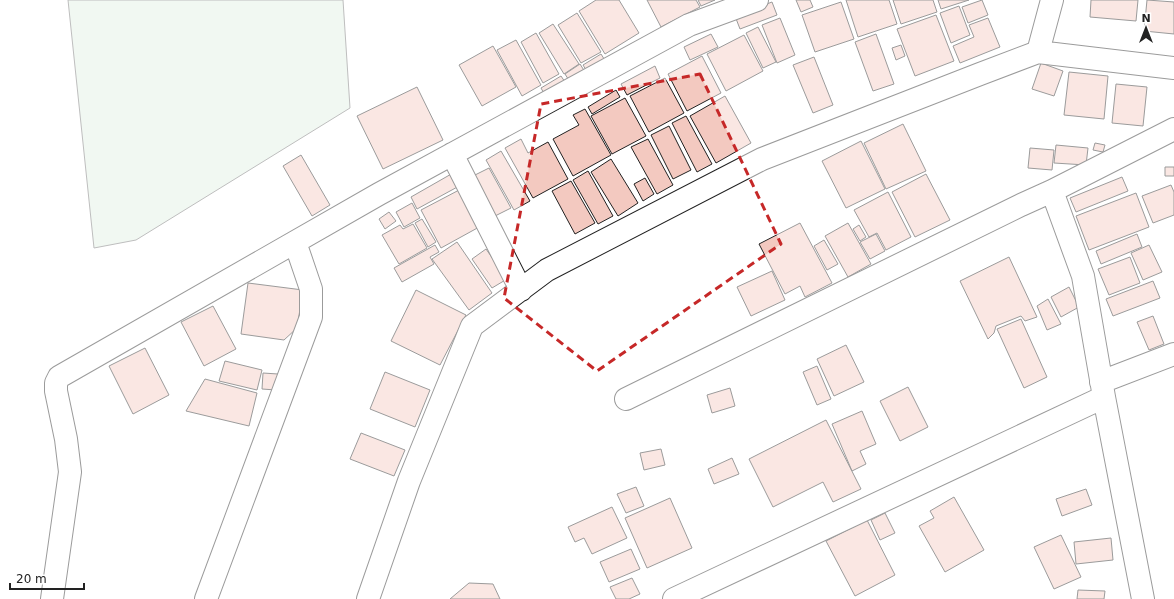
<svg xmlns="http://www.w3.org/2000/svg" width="1174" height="599" font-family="'DejaVu Sans',sans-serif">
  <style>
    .green { fill: #e0efe3; stroke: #6f6f6f }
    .building { fill: #f3c9c0; stroke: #222 }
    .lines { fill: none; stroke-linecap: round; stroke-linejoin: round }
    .street-casing { stroke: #222; stroke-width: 24 }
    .street { stroke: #fff; stroke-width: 22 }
    .marked { fill: none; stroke: #c62828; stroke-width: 3; stroke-dasharray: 8 5; stroke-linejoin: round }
  </style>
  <rect width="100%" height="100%" fill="#fff"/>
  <path class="green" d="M68,0H343L350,108L136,240L94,248Z"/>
  <path class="building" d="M596,0H619L639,33L605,54L579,11Z
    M647,0H696L700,7L661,27Z
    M698,0H715L701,6Z
    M796,0H810L813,7L801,12Z
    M846,0H889L897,24L858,37Z
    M893,0H933L937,12L901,24Z
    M938,0H969L941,9Z
    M982,0L988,15L968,23L962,7Z
    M1091,0H1138L1136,21L1090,17Z
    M1147,0L1174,2V34L1144,31Z
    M772,2L777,15L740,29L735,16Z
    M841,2L854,39L815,52L802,15Z
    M959,6L970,35L951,43L940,13Z
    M577,13L601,52L581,63L558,25Z
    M936,15L954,61L915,76L897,29Z
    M780,18L795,55L777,63L762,25Z
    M988,18L1000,47L960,63L953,46L974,37L969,25Z
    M553,24L579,64L564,74L539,33Z
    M758,27L776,62L763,68L746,33Z
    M536,33L559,74L543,83L521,42Z
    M711,34L718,47L690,60L684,47Z
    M876,34L894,84L873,91L855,42Z
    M744,35L763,71L726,91L707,54Z
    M516,40L541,85L522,96L497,50Z
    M901,45L905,56L896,60L892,48Z
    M493,46L516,87L482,106L459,65Z
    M601,54L606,62L588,73L583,65Z
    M702,56L721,93L687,111L668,74Z
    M814,57L833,105L813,113L793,65Z
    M1041,63L1063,71L1054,96L1032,89Z
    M580,64L585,72L570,82L565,74Z
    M655,66L660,78L627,95L621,84Z
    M1069,72L1108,76L1104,119L1064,115Z
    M561,76L567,85L546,97L541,88Z
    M665,78L684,113L649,132L630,96Z
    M1116,84L1147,87L1143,126L1112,123Z
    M417,87L443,140L383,169L357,116Z
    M616,90L620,97L592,114L588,107Z
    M725,96L751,143L716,163L690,116Z
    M625,98L646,136L612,154L591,116Z
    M585,109L611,155L573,176L553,139L579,125L573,115Z
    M686,116L712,164L697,172L672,123Z
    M903,124L926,171L886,189L864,143Z
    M669,126L691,170L673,179L651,135Z
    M521,139L528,153L548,142L568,179L533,198L505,148Z
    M648,139L673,185L657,194L631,147Z
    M861,141L885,189L846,208L822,161Z
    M1095,143L1105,145L1103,152L1093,150Z
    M1056,145L1088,148L1086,165L1054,163Z
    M1030,148L1054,150L1052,170L1028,168Z
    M501,151L530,201L514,210L486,160Z
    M301,155L330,205L312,216L283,166Z
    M611,159L638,203L618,216L591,172Z
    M1165,167H1174V176H1165Z
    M489,168L511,208L493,217L471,177Z
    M588,171L613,216L598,224L573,180Z
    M453,173L461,185L417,209L411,197Z
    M926,174L950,220L915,237L892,192Z
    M1122,177L1128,191L1076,212L1070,198Z
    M645,178L654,194L643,201L634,184Z
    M571,181L595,223L575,234L552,191Z
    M1171,185L1174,192V215L1153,223L1142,196Z
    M461,189L481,226L441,248L421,210Z
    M888,192L911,237L886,250L877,233L869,237L854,210Z
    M1136,193L1149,227L1089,250L1076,216Z
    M412,203L420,218L404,227L396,212Z
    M389,212L396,221L385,229L379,219Z
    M422,219L436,242L428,247L415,223Z
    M800,223L832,283L805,297L800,286L785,294L759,244Z
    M848,223L871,264L848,277L825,236Z
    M413,224L427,248L399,264L382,235L400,225L403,229Z
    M859,225L866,237L860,241L853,229Z
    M876,234L885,251L870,259L860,242Z
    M1137,234L1142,247L1101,264L1096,251Z
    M824,240L838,264L827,270L814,246Z
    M457,242L492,293L469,310L432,259Z
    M435,245L439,252L430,257L434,264L402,282L394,268Z
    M1149,245L1162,272L1143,280L1131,253Z
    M486,249L507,279L492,288L472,259Z
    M1009,257L1037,317L1025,321L1021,316L996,326L994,333L988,339L960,281Z
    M1130,257L1140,283L1109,295L1098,269Z
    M772,271L785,300L751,316L737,287Z
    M1153,281L1160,298L1113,316L1106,299Z
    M248,283L303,290L297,328L284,340L241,334Z
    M1069,287L1079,307L1061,317L1051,297Z
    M416,290L466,315L440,365L391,341Z
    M1048,299L1061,324L1047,330L1037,306Z
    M213,306L236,349L204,366L181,322Z
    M1153,316L1164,344L1149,350L1137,322Z
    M1021,319L1047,377L1024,388L997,329Z
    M846,345L864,382L834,396L817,359Z
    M145,348L169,395L133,414L109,366Z
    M225,361L262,370L257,390L219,381Z
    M817,366L831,399L817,405L803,372Z
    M385,372L430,390L415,427L370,409Z
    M263,373L278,374L276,390L262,389Z
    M205,379L257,393L249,426L186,411Z
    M908,387L928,427L900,441L880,401Z
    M730,388L735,406L712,413L707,395Z
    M862,411L876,444L860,451L866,464L852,471L832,424Z
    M826,420L861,489L833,502L823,482L773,507L749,459Z
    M361,433L405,450L394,476L350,459Z
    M661,449L665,465L644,470L640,453Z
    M732,458L739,474L714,484L708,469Z
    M636,487L644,506L626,513L617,494Z
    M1086,489L1092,505L1062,516L1056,499Z
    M954,497L984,550L945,572L919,526L934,518L930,511Z
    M670,498L692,548L647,568L625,518Z
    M612,507L627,538L592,554L584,538L575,542L568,527Z
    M885,513L895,533L880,540L871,520Z
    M867,520L895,575L855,596L826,541Z
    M1061,535L1081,577L1054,589L1034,547Z
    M1111,538L1113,560L1076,564L1074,542Z
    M631,549L640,569L609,582L600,562Z
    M632,578L640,594L629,599H616L610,587Z
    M469,583L493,584L500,599H450Z
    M1078,590L1105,591L1104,599H1077Z"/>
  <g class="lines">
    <defs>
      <path id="street" d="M1052,0L1038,52L1174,68
        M452,154L521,290
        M1052,191L1083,276L1104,397L1143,599
        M1101,382L1174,354
        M626,399L1021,205L1052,191L1174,129
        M52,599L70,472L66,439L56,391V383L59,377L379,194L689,25L757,0
        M206,599L311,317V289L295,242
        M368,599L409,481L472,326L547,270L762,159L980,74L1038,52
        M674,599L1104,397"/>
    </defs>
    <use href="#street" class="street-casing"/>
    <use href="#street" class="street"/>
  </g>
  <path d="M0 0H1174V599H0ZM700,74L781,244L597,371L504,298L541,104Z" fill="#fff" fill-opacity=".55" fill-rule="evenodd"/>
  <path class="marked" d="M700,74L781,244L597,371L504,298L541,104Z"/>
  <g transform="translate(1146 28)" stroke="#ffffff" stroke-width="3" paint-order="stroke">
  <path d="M0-3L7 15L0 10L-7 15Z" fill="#222222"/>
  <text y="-6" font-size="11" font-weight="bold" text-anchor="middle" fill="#222222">N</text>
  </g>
  <path d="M10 583v6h74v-6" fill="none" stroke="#222222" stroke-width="2"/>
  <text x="16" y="583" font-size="12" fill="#222222" stroke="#ffffff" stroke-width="3" paint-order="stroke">20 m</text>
</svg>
